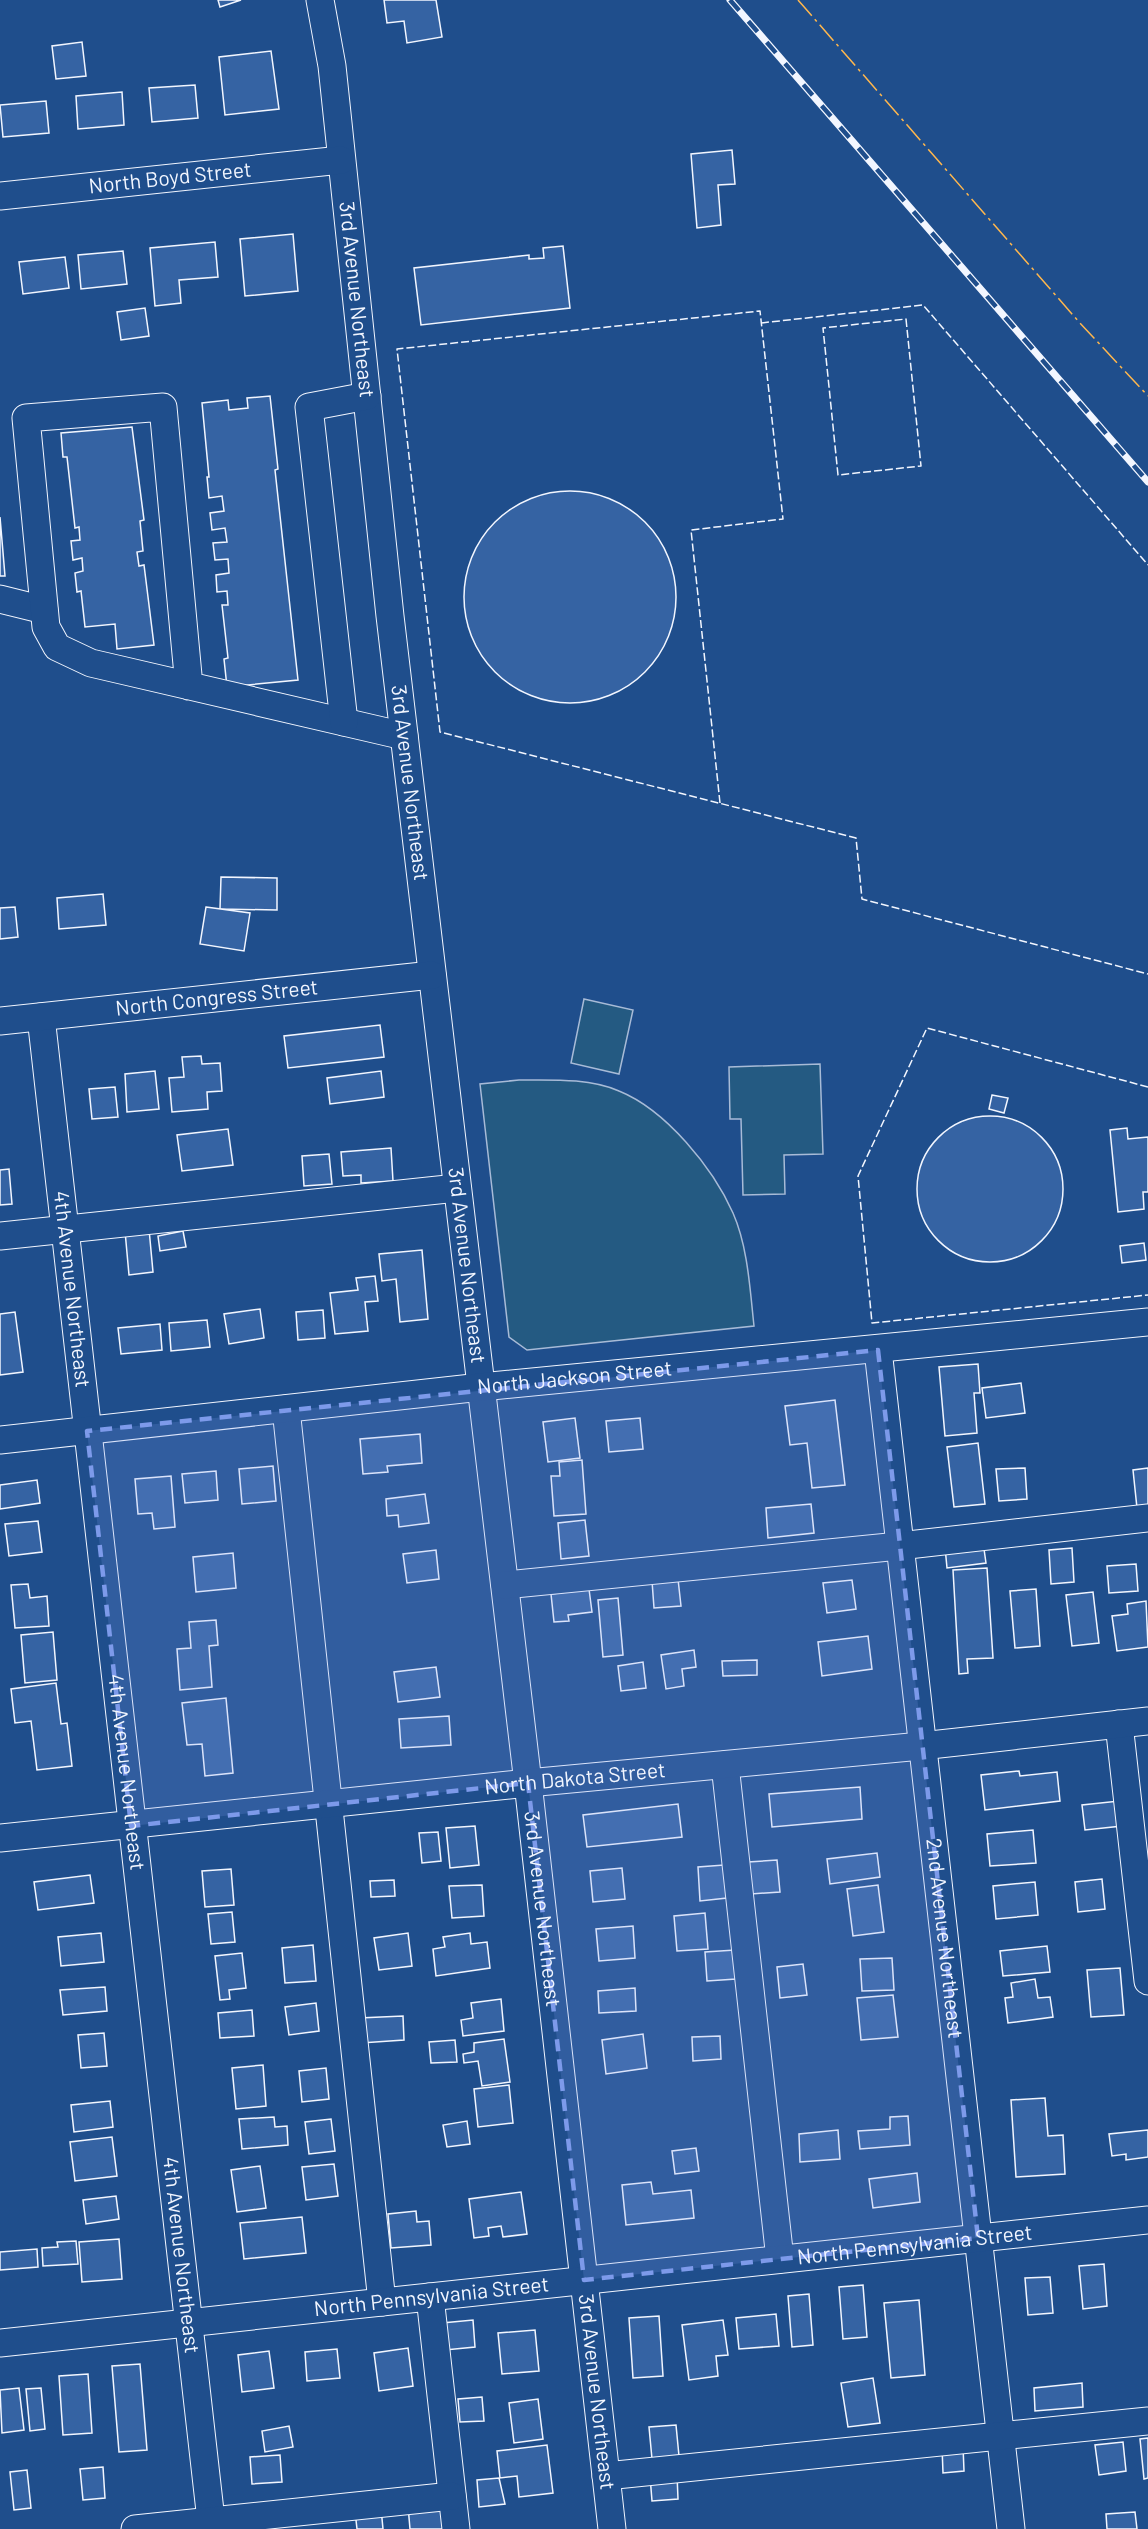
<svg xmlns="http://www.w3.org/2000/svg" width="1148" height="2529" viewBox="0 0 1148 2529" font-family="Barlow,sans-serif">
<style>
.green{fill:#245a82;stroke:#a8bbd7;stroke-width:1.5}
.building{fill:#3563a3;stroke:#f2f6ff;stroke-width:1.5}
.lines{fill:none;stroke-linecap:round;stroke-linejoin:round}
.minor-casing{stroke:#f2f6ff;stroke-width:29}
.minor{stroke:#1f4e8c;stroke-width:27}
.rail-casing{stroke:#f2f6ff;stroke-width:7}
.rail{stroke:#1f4e8c;stroke-width:4.5;stroke-dasharray:14;stroke-linecap:butt}
.fence{stroke:#f2f6ff;stroke-width:1.5;stroke-dasharray:8 3;stroke-linecap:butt}
.power{stroke:#ffb74d;stroke-width:1.5;stroke-dasharray:21 4.5 3 4.5;stroke-linecap:butt}
.marked{fill:#7d9aea;fill-opacity:0.2;stroke:#7d9aea;stroke-width:4.5;stroke-dasharray:12 8;stroke-linejoin:round}
.labels{text-anchor:middle;stroke-width:4.5;stroke-linejoin:round;paint-order:stroke}
.street-label{font-size:21px;fill:#f2f6ff;stroke:#1f4e8c}
</style>
<rect width="100%" height="100%" fill="#1f4e8c"/>
<g class="green">
<path d="M584 999 633 1010 619 1074 571 1063Z"/>
<path d="M820 1064 823 1154 784 1155 785 1194 743 1195 741 1119H730L729 1067Z"/>
<path d="M519 1080C552 1080 589 1078 619 1091 666 1110 713 1168 733 1213 748 1247 750 1290 754 1326L527 1350 509 1337 480 1084Z"/>
</g>
<g class="building">
<path d="M218 0H241L220 7Z"/>
<path d="M384 0H436L442 37 407 43 404 21 387 23Z"/>
<path d="M82 42 86 76 56 79 52 46Z"/>
<path d="M271 51 279 109 225 115 219 57Z"/>
<path d="M195 85 198 118 152 122 149 88Z"/>
<path d="M122 92 124 125 78 129 76 96Z"/>
<path d="M46 101 49 133 3 137 0 105Z"/>
<path d="M732 150 735 184 718 185 721 225 697 228 691 154Z"/>
<path d="M293 234 298 291 245 296 240 239Z"/>
<path d="M215 242 218 277 179 280 181 303 155 306 150 248Z"/>
<path d="M563 246 570 308 421 325 414 268 529 255V259L544 258 543 248Z"/>
<path d="M123 251 127 284 81 289 78 255Z"/>
<path d="M65 257 69 288 23 294 19 262Z"/>
<path d="M145 308 149 336 121 340 117 312Z"/>
<path d="M270 396 278 469 275 470 298 680 227 687 224 659 228 658 222 605H228L227 591 217 592 216 575 229 573 228 559 215 560 213 543 227 542 225 528 212 530 210 513 224 511 222 496 209 498 207 477H209L202 403 228 400 229 410 248 408 247 398Z"/>
<path d="M132 427 144 520 140 521 143 551 137 552 139 566 144 565 154 645 117 649 115 624 85 627 81 591 77 592 75 573 83 571 82 558 73 560 71 541 80 540 79 527 75 528 67 457H63L61 433Z"/>
<circle cx="570" cy="597" r="106"/>
<path d="M0 517 5 576H0Z"/>
<path d="M221 877 277 878V910L220 909Z"/>
<path d="M103 894 106 925 59 929 57 898Z"/>
<path d="M15 907 18 937 0 939V908Z"/>
<path d="M206 907 250 913 244 951 200 944Z"/>
<path d="M380 1025 384 1057 288 1068 284 1036Z"/>
<path d="M201 1056 202 1064 220 1063 222 1091 207 1092 208 1109 172 1112 169 1078 184 1077 182 1057Z"/>
<path d="M155 1071 159 1109 127 1112 125 1074Z"/>
<path d="M381 1071 384 1097 330 1104 327 1078Z"/>
<path d="M115 1087 118 1117 92 1119 89 1089Z"/>
<path d="M992 1095 1008 1098 1004 1113 989 1109Z"/>
<circle cx="990" cy="1189" r="73"/>
<path d="M1127 1128 1128 1139 1148 1137V1192H1143L1144 1209 1118 1212 1110 1130Z"/>
<path d="M228 1129 233 1165 182 1171 177 1135Z"/>
<path d="M391 1148 393 1181 361 1183V1175L343 1176 341 1152Z"/>
<path d="M329 1154 332 1184 304 1186 302 1156Z"/>
<path d="M9 1169 12 1204 0 1205V1170Z"/>
<path d="M149 1229 153 1272 129 1275 125 1231Z"/>
<path d="M183 1231 186 1247 160 1251 158 1236Z"/>
<path d="M1144 1243 1146 1260 1122 1263 1120 1246Z"/>
<path d="M422 1250 428 1319 400 1322 396 1279 382 1281 379 1254Z"/>
<path d="M375 1276 378 1301 365 1302 368 1331 335 1334 330 1293 358 1290 356 1278Z"/>
<path d="M260 1309 264 1338 229 1344 224 1314Z"/>
<path d="M323 1310 325 1338 298 1340 296 1312Z"/>
<path d="M15 1312 23 1372 0 1375V1314Z"/>
<path d="M207 1320 210 1347 171 1351 169 1323Z"/>
<path d="M160 1324 162 1350 121 1354 118 1328Z"/>
<path d="M978 1364 980 1393H974L977 1433 945 1436 939 1367Z"/>
<path d="M1021 1383 1025 1413 986 1418 982 1388Z"/>
<path d="M835 1400 845 1485 812 1488 807 1443 790 1445 785 1406Z"/>
<path d="M575 1418 580 1458 548 1462 543 1422Z"/>
<path d="M640 1418 643 1449 609 1452 606 1421Z"/>
<path d="M420 1434 422 1463 387 1466 388 1472 363 1474 360 1439Z"/>
<path d="M978 1443 985 1504 954 1507 947 1447Z"/>
<path d="M582 1460 586 1514 554 1516 551 1476H560L559 1462Z"/>
<path d="M273 1466 276 1501 242 1504 239 1469Z"/>
<path d="M1025 1468 1027 1499 999 1501 996 1469Z"/>
<path d="M1148 1468V1506L1137 1508 1133 1470Z"/>
<path d="M216 1471 218 1500 185 1503 182 1474Z"/>
<path d="M171 1476 175 1527 154 1529 152 1513 138 1514 135 1479Z"/>
<path d="M37 1480 40 1503 0 1509V1485Z"/>
<path d="M425 1494 429 1523 399 1527 398 1515 387 1516 386 1499Z"/>
<path d="M811 1504 814 1533 768 1538 766 1508Z"/>
<path d="M585 1520 589 1556 561 1559 558 1523Z"/>
<path d="M38 1521 42 1552 9 1556 5 1524Z"/>
<path d="M983 1542 986 1563 947 1568 945 1547Z"/>
<path d="M1072 1548 1074 1582 1051 1584 1049 1550Z"/>
<path d="M436 1550 439 1579 407 1583 403 1554Z"/>
<path d="M233 1553 236 1588 196 1592 193 1557Z"/>
<path d="M1136 1564 1138 1591 1109 1593 1107 1566Z"/>
<path d="M987 1568 993 1658 967 1659 968 1673 959 1674 953 1570Z"/>
<path d="M678 1579 681 1606 654 1608 652 1581Z"/>
<path d="M852 1580 856 1609 827 1613 823 1583Z"/>
<path d="M28 1584 30 1598 47 1596 49 1626 15 1628 11 1585Z"/>
<path d="M589 1589 592 1612 568 1615 569 1621 554 1622 551 1594Z"/>
<path d="M1036 1589 1040 1646 1015 1648 1010 1591Z"/>
<path d="M1093 1592 1099 1643 1072 1646 1066 1595Z"/>
<path d="M618 1598 623 1655 603 1657 598 1600Z"/>
<path d="M1146 1601 1148 1647 1117 1651 1112 1616 1128 1614 1127 1604Z"/>
<path d="M216 1620 218 1645 209 1646 212 1687 180 1690 177 1649 191 1648 189 1622Z"/>
<path d="M53 1632 57 1680 25 1683 21 1635Z"/>
<path d="M868 1636 872 1669 822 1676 818 1642Z"/>
<path d="M694 1650 696 1667 682 1669 684 1686 666 1689 661 1655Z"/>
<path d="M757 1660V1675L723 1676 722 1661Z"/>
<path d="M643 1662 646 1688 621 1691 618 1666Z"/>
<path d="M436 1667 440 1697 398 1702 394 1672Z"/>
<path d="M56 1683 61 1724 67 1723 72 1766 37 1770 31 1721 15 1723 11 1689Z"/>
<path d="M226 1698 233 1773 205 1776 202 1744 187 1745 182 1703Z"/>
<path d="M449 1716 451 1745 401 1748 399 1719Z"/>
<path d="M1019 1771 1020 1776 1057 1772 1060 1801 985 1810 981 1775Z"/>
<path d="M860 1787 862 1819 772 1827 769 1794Z"/>
<path d="M1119 1801 1122 1826 1085 1830 1082 1805Z"/>
<path d="M678 1804 682 1837 587 1847 583 1815Z"/>
<path d="M475 1826 479 1865 450 1868 446 1828Z"/>
<path d="M1033 1830 1036 1863 990 1866 987 1834Z"/>
<path d="M438 1832 441 1861 422 1863 419 1833Z"/>
<path d="M877 1853 880 1877 830 1884 827 1859Z"/>
<path d="M777 1860 780 1892 751 1894 748 1862Z"/>
<path d="M724 1865 727 1898 700 1901 698 1867Z"/>
<path d="M622 1868 625 1899 593 1902 590 1871Z"/>
<path d="M231 1869 234 1905 205 1907 202 1871Z"/>
<path d="M90 1875 94 1903 38 1910 34 1882Z"/>
<path d="M1102 1879 1105 1909 1078 1912 1075 1882Z"/>
<path d="M394 1880 395 1896 371 1897 370 1881Z"/>
<path d="M1035 1882 1038 1915 996 1919 993 1886Z"/>
<path d="M482 1885 484 1916 452 1918 449 1886Z"/>
<path d="M878 1885 884 1932 853 1936 847 1889Z"/>
<path d="M232 1912 235 1942 211 1944 208 1914Z"/>
<path d="M705 1913 708 1949 677 1951 674 1916Z"/>
<path d="M633 1926 635 1958 599 1961 596 1929Z"/>
<path d="M101 1933 104 1962 61 1966 58 1937Z"/>
<path d="M408 1933 412 1966 379 1970 374 1938Z"/>
<path d="M470 1933 471 1944 487 1942 490 1968 436 1976 433 1949 445 1947 443 1937Z"/>
<path d="M313 1945 316 1981 285 1983 282 1948Z"/>
<path d="M1047 1946 1050 1972 1003 1976 1000 1951Z"/>
<path d="M735 1950 736 1979 707 1981 705 1952Z"/>
<path d="M242 1953 246 1988 229 1990 230 1999 220 2000 215 1956Z"/>
<path d="M892 1958 894 1990 862 1991 860 1959Z"/>
<path d="M803 1964 807 1995 780 1998 777 1967Z"/>
<path d="M1120 1968 1124 2015 1091 2017 1087 1970Z"/>
<path d="M1035 1979 1038 1998 1050 1997 1053 2017 1008 2023 1005 1998 1013 1997 1011 1983Z"/>
<path d="M105 1987 107 2011 63 2015 60 1990Z"/>
<path d="M635 1988 636 2011 599 2013 598 1991Z"/>
<path d="M893 1995 898 2037 861 2040 857 1998Z"/>
<path d="M501 1999 504 2031 463 2036 461 2020 473 2018 471 2003Z"/>
<path d="M316 2003 319 2031 289 2035 285 2007Z"/>
<path d="M252 2010 254 2036 220 2038 218 2013Z"/>
<path d="M403 2016 404 2040 361 2043 359 2018Z"/>
<path d="M104 2033 107 2066 81 2068 78 2035Z"/>
<path d="M643 2034 647 2068 606 2074 602 2040Z"/>
<path d="M720 2036 721 2059 693 2061 692 2037Z"/>
<path d="M504 2039 510 2082 482 2086 478 2061 464 2063 463 2054 474 2052V2043Z"/>
<path d="M455 2040 457 2062 431 2063 429 2042Z"/>
<path d="M263 2065 266 2106 236 2109 232 2068Z"/>
<path d="M326 2068 329 2099 302 2102 299 2071Z"/>
<path d="M509 2085 513 2123 478 2127 474 2089Z"/>
<path d="M1045 2098 1048 2136 1063 2135 1065 2174 1016 2177 1011 2100Z"/>
<path d="M110 2101 113 2127 74 2132 71 2105Z"/>
<path d="M908 2116 910 2145 860 2149 858 2131 890 2129V2117Z"/>
<path d="M274 2117 275 2127 287 2126 288 2145 242 2149 239 2119Z"/>
<path d="M331 2119 335 2151 309 2154 305 2122Z"/>
<path d="M467 2121 470 2144 447 2147 443 2125Z"/>
<path d="M838 2130 840 2159 800 2162 799 2134Z"/>
<path d="M1148 2130V2157L1126 2160V2154L1112 2156 1109 2134Z"/>
<path d="M112 2137 117 2176 75 2181 70 2142Z"/>
<path d="M696 2148 699 2171 675 2174 672 2151Z"/>
<path d="M334 2164 338 2196 306 2200 302 2167Z"/>
<path d="M260 2166 266 2208 237 2212 231 2170Z"/>
<path d="M917 2173 920 2202 873 2208 869 2179Z"/>
<path d="M651 2182 653 2194 691 2190 694 2218 626 2225 622 2185Z"/>
<path d="M521 2192 527 2234 503 2237 501 2226 488 2228 489 2236 474 2238 469 2199Z"/>
<path d="M116 2196 119 2219 86 2224 83 2200Z"/>
<path d="M416 2211 417 2222 429 2221 431 2245 391 2248 388 2214Z"/>
<path d="M302 2217 306 2253 244 2259 240 2223Z"/>
<path d="M119 2239 122 2279 82 2282 79 2242Z"/>
<path d="M76 2241 78 2264 43 2266 42 2248 58 2247 57 2242Z"/>
<path d="M37 2249 38 2267 0 2270V2252Z"/>
<path d="M1104 2264 1107 2306 1083 2309 1079 2266Z"/>
<path d="M1050 2277 1053 2313 1028 2315 1025 2278Z"/>
<path d="M863 2285 867 2337 843 2339 839 2287Z"/>
<path d="M809 2294 813 2345 792 2347 788 2296Z"/>
<path d="M919 2300 925 2375 891 2378 884 2303Z"/>
<path d="M776 2314 779 2346 739 2349 736 2318Z"/>
<path d="M659 2316 663 2376 633 2378 629 2318Z"/>
<path d="M473 2320 475 2347 445 2350 442 2323Z"/>
<path d="M723 2320 728 2355 716 2356 718 2376 689 2380 682 2325Z"/>
<path d="M535 2330 539 2371 502 2374 498 2333Z"/>
<path d="M408 2348 413 2386 379 2391 374 2353Z"/>
<path d="M337 2349 340 2378 307 2381 305 2352Z"/>
<path d="M269 2351 274 2388 242 2392 238 2355Z"/>
<path d="M140 2364 147 2450 119 2452 112 2366Z"/>
<path d="M88 2374 92 2433 63 2435 59 2376Z"/>
<path d="M873 2378 880 2423 848 2427 841 2383Z"/>
<path d="M1082 2383 1083 2407 1035 2411 1034 2388Z"/>
<path d="M19 2388 24 2430 2 2433 0 2390Z"/>
<path d="M41 2388 45 2429 30 2431 26 2389Z"/>
<path d="M482 2397 484 2421 460 2422 458 2399Z"/>
<path d="M538 2399 543 2439 514 2443 509 2403Z"/>
<path d="M676 2425 679 2456 652 2459 649 2427Z"/>
<path d="M289 2426 293 2447 265 2452 262 2431Z"/>
<path d="M1148 2438V2478L1144 2479 1140 2439Z"/>
<path d="M1123 2442 1126 2471 1099 2475 1095 2445Z"/>
<path d="M547 2445 553 2493 519 2497 517 2476 500 2478 497 2451Z"/>
<path d="M963 2446 964 2471 943 2473 942 2447Z"/>
<path d="M280 2455 282 2482 252 2484 250 2457Z"/>
<path d="M103 2467 105 2498 83 2500 80 2469Z"/>
<path d="M27 2470 31 2508 14 2510 10 2472Z"/>
<path d="M677 2474 678 2499 652 2501 650 2476Z"/>
<path d="M499 2478 505 2504 479 2507 477 2480Z"/>
<path d="M445 2503 447 2529H410L408 2506Z"/>
<path d="M381 2508 383 2529H357L355 2511Z"/>
<path d="M1135 2512 1137 2529H1107L1106 2514Z"/>
</g>
<g class="lines">
<defs>
<g id="minor">
<path id="s1" d="M320 0 332 66 390 616 528 1783 612 2529"/>
<path id="s2" d="M0 196 341 160"/>
<path d="M0 599 44 610"/>
<path d="M189 686 163 407 26 418 46 627 57 647 91 663 404 736"/>
<path d="M344 722 309 407 367 396"/>
<path id="s3" d="M41 1017 212 2529"/>
<path id="s4" d="M0 1021 432 975"/>
<path d="M0 1236 457 1188"/>
<path id="s5" d="M878 1350 1011 2529"/>
<path d="M286 1409 382 2302"/>
<path id="s6" d="M0 1440 481 1387 1148 1322"/>
<path d="M505 1585 899 1546 1148 1518"/>
<path d="M1119 1724 1148 1981"/>
<path d="M725 1765 780 2259"/>
<path id="s7" d="M0 1838 528 1783 921 1746 1148 1721"/>
<path d="M430 2297 456 2529"/>
<path id="s8" d="M0 2343 1148 2220"/>
<path d="M606 2476 1148 2421"/>
<path d="M135 2529 452 2496"/>
</g>
</defs>
<use href="#minor" class="minor-casing"/>
<use href="#minor" class="minor"/>
<defs>
<path id="rail" d="M730 0 1148 482"/>
</defs>
<use href="#rail" class="rail-casing"/>
<use href="#rail" class="rail"/>
<g class="fence">
<path d="M906 319 921 466 838 475 823 328Z"/>
<path d="M761 323 923 305 1148 565"/>
<path d="M720 803 691 530 783 519 760 311 397 349 440 732 856 838 862 899 1148 974"/>
<path d="M1148 1087 927 1028 858 1176 872 1323 1148 1295"/>
</g>
<path class="power" d="M798 0 1079 322 1148 396"/>
</g>
<path class="marked" d="M878 1350 978 2238 584 2280 528 1783 131 1826 87 1431Z"/>
<g class="labels">
<g class="street-label">
<text dy="7" stroke="none"><textPath href="#s2" startOffset="171">North Boyd Street</textPath></text>
<text dy="7" stroke="none"><textPath href="#s1" startOffset="302">3rd Avenue Northeast</textPath></text>
<text dy="7" stroke="none"><textPath href="#s1" startOffset="788">3rd Avenue Northeast</textPath></text>
<text dy="7" stroke="none"><textPath href="#s4" startOffset="218">North Congress Street</textPath></text>
<text dy="7" stroke="none"><textPath href="#s1" startOffset="1274">3rd Avenue Northeast</textPath></text>
<text dy="7" stroke="none"><textPath href="#s3" startOffset="274">4th Avenue Northeast</textPath></text>
<text dy="7" stroke="none"><textPath href="#s6" startOffset="578">North Jackson Street</textPath></text>
<text dy="7" stroke="none"><textPath href="#s3" startOffset="760">4th Avenue Northeast</textPath></text>
<text dy="7" stroke="none"><textPath href="#s7" startOffset="578">North Dakota Street</textPath></text>
<text dy="7" stroke="none"><textPath href="#s1" startOffset="1922">3rd Avenue Northeast</textPath></text>
<text dy="7" stroke="none"><textPath href="#s5" startOffset="592">2nd Avenue Northeast</textPath></text>
<text dy="7" stroke="none"><textPath href="#s8" startOffset="920">North Pennsylvania Street</textPath></text>
<text dy="7" stroke="none"><textPath href="#s3" startOffset="1246">4th Avenue Northeast</textPath></text>
<text dy="7" stroke="none"><textPath href="#s8" startOffset="434">North Pennsylvania Street</textPath></text>
<text dy="7" stroke="none"><textPath href="#s1" startOffset="2408">3rd Avenue Northeast</textPath></text>
</g>
</g>
</svg>
